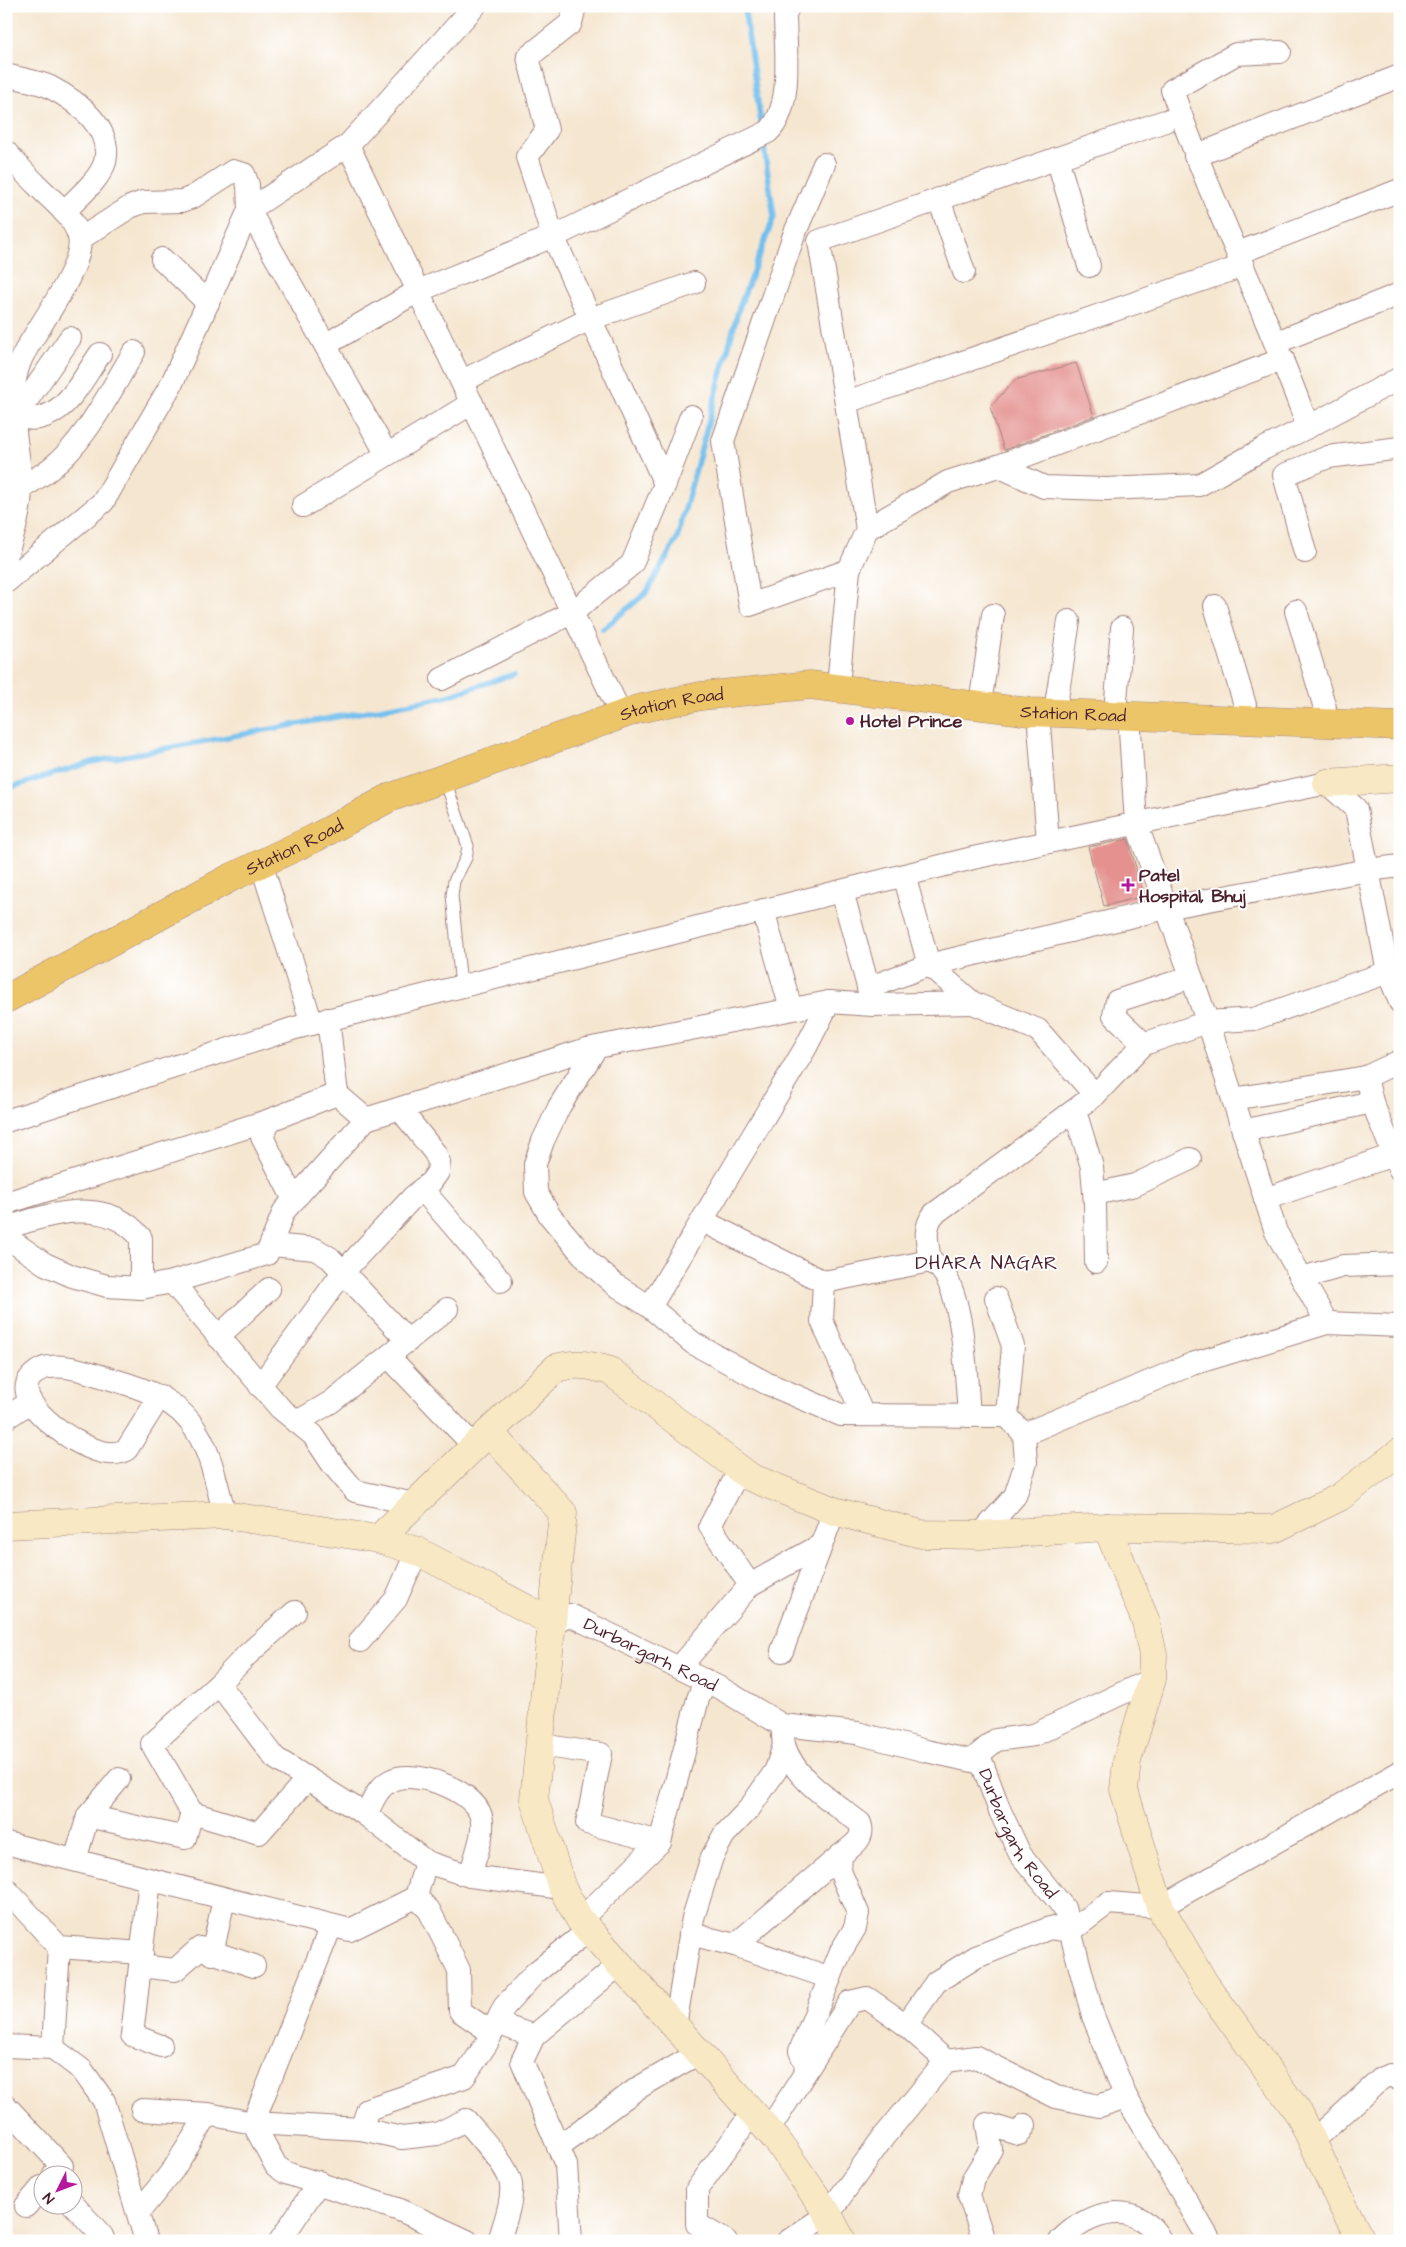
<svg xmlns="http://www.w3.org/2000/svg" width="1406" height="2247" viewBox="0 0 1406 2247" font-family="'Architects Daughter',sans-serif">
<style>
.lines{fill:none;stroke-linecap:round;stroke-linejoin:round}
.stream{stroke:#73bfed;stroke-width:5.5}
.building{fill:#e4918f}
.lane-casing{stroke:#a0827e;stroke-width:13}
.street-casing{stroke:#a0827e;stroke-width:24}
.secondary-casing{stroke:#a0827e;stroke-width:29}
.primary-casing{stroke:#a0827e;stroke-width:29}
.lane{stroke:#fff;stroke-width:11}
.street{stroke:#fff;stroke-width:22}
.secondary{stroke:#f8e8c3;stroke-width:28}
.primary{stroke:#edc569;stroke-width:28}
.poi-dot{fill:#b5179e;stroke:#fff;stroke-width:2}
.labels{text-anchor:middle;stroke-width:4;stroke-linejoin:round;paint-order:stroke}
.street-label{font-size:18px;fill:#4a1f2b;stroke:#fff}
.poi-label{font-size:18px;font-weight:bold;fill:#4a1f2b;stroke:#fff;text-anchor:start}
.neighbourhood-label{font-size:19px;letter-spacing:1px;fill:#4a1f2b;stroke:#fff}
</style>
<rect width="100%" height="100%" fill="#fff"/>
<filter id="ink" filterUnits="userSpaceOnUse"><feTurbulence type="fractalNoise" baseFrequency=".02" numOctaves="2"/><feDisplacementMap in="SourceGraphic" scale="10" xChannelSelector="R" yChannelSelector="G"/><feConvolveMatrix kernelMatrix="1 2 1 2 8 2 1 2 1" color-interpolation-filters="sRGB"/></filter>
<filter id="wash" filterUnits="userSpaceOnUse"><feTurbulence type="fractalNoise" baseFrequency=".0096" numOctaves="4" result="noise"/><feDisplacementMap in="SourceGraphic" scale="20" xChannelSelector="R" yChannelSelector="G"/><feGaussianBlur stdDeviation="1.12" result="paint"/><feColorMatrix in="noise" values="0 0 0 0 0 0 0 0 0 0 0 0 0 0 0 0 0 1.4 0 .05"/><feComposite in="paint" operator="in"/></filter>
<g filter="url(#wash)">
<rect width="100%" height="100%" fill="#f5e6d0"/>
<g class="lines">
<g class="stream">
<path d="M744 6 762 130"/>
<path d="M603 629 646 593 677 539 739 308 774 217 763 140"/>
<path d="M6 789 92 762 445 697 514 674"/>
</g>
</g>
<g id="blocks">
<g class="building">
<path d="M1076 363 1094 416 1004 450 990 407 1015 380Z"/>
<path d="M1128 839 1144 896 1104 906 1088 847Z"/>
</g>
</g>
</g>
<g filter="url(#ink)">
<use href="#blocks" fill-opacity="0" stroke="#a0827e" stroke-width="1"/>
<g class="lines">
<defs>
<path id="lane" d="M448 789 468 846 466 858 454 881 452 895 461 986"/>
<g id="street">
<path d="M1280 52 1236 54 1172 90C1212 205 1267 313 1308 427"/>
<path d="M6 75C20 79 37 81 50 87 77 101 113 128 105 162 99 181 78 197 64 212"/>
<path d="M348 145 615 702"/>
<path d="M6 152C16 163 26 175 37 185 52 201 74 216 79 237 86 266 34 331 21 359 4 399 19 444 21 486 21 511 14 533 6 556"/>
<path d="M1195 156 1400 76"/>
<path d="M1057 158 1089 266"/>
<path d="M824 164 794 235 723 441 750 605 849 570"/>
<path d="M939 199 964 272"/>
<path d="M80 239 130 207 143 202 182 201 193 197 233 171 244 174 248 185 249 210 386 453"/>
<path d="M1238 253 1400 190"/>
<path d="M162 259 208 303"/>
<path d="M1277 342 1400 294"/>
<path d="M325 345 418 291 561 233 768 132C794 108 785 47 785 14L789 6"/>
<path d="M462 381 590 319 694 283"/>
<path d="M846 402 1243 266"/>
<path d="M13 414C57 434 79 384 100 354"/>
<path d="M16 416 70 338"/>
<path d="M998 466 1283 359"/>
<path d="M665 484 691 416"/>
<path d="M21 488C31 482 41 476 50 469 86 442 111 389 134 352"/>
<path d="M303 506 472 403"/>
<path d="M867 529 819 241 1165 121"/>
<path d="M1305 552 1284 475 1328 457 1400 448"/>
<path d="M6 582 103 502 172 383 249 210 348 145 475 6"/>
<path d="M1215 606 1245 705"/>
<path d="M1296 611 1325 708"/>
<path d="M839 675 849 570 867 529 948 482 998 466 1044 487 1107 489 1199 485 1263 449 1308 427 1400 378"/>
<path d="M442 679 573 612 632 564 665 484 553 236 527 157 547 130 528 57 571 23 575 6"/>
<path d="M982 691 993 615"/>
<path d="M1057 698 1069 621"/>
<path d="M1116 700 1122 628"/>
<path d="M1038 712 1048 842"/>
<path d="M1129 715 1136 823 1212 1034 1276 1232 1327 1323"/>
<path d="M261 863 312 1024"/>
<path d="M904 875 929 965 973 1003 1038 1030 1095 1095"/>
<path d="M842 891 873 1005 973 1003"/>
<path d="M763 910 791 1009"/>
<path d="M868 988 929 965 1166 908 1368 870 1388 972 1400 1002"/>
<path d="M1144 1044 1207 1022 1254 1019 1400 968"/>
<path d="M596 1048 559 1107 543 1141 535 1164 536 1192 550 1216 589 1262 614 1284 650 1307 693 1343 766 1383 841 1415 1007 1416 1024 1434 1026 1463 1015 1496 980 1535"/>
<path d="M1400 1061 1366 1077 1372 1102 1400 1170"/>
<path d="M337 1094 366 1119"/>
<path d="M1233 1099 1366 1077"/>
<path d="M1075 1111 1092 1167 1095 1204 1096 1262"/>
<path d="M6 1121 295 1028 973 858 1327 783 1356 809 1368 870 1400 866"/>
<path d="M1243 1131 1372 1102"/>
<path d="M422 1189 501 1281"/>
<path d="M1095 1194 1135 1185 1190 1159"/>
<path d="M1265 1199 1393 1155"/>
<path d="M294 1200 262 1137 270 1120 337 1094 328 1019"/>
<path d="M6 1203 270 1120"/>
<path d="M703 1221 824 1282 930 1261C965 1275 966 1382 969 1416"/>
<path d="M6 1228C49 1214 107 1195 141 1238V1288"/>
<path d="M6 1237 45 1264 72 1276 107 1286 141 1288 172 1282 267 1254 284 1211 366 1119 587 1049 829 1002 873 1005"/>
<path d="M271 1245 315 1249 330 1258 408 1341"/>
<path d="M930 1261C928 1244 922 1229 934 1214L1095 1095 1144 1044 1114 1015 1117 1001 1191 977"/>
<path d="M1302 1278 1343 1266 1400 1264"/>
<path d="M172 1282 280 1408 313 1435 333 1465 355 1491 414 1504"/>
<path d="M824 1282 822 1321 863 1415"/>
<path d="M996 1298 1013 1346 1007 1416"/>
<path d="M650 1307 806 1047 829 1002"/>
<path d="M218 1337 269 1289"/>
<path d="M389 1357 474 1446"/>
<path d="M260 1386 344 1271 413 1197 431 1182 438 1172 439 1162 435 1153 400 1109"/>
<path d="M160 1396 127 1449C112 1459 90 1449 74 1440 59 1431 9 1397 33 1375 38 1371 43 1367 50 1367 68 1365 84 1371 101 1376 138 1387 176 1396 197 1432 212 1456 217 1487 225 1515"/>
<path d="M6 1418 30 1402"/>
<path d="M297 1422 331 1402 447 1309"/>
<path d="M1024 1434 1192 1364 1327 1323 1400 1326"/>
<path d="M750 1585 821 1545"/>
<path d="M295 1612 248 1654 219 1684 275 1758 366 1815 426 1862 416 1897 429 1910 459 1970 460 2011 492 2033"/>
<path id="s1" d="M552 1622 570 1615 722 1689 782 1725 857 1733 926 1751 982 1763 1000 1811 1020 1854 1064 1908 1093 2016 1126 2097 1210 2241"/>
<path d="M360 1641 396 1599 417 1551"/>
<path d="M782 1651 834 1511"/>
<path d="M679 1668 750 1585 710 1526 740 1469"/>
<path d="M219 1684 152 1744 192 1813 259 1833 307 1779"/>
<path d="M782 1725C783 1731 783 1739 784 1745 794 1779 833 1802 860 1823 866 1839 852 1846 841 1855L840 1871 858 1913 855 1928 841 1951 800 2051 807 2068"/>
<path d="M540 1745 601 1754 587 1823 660 1842"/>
<path d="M972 1760 996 1740 1034 1735 1152 1679"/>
<path d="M366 1815C372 1803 377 1788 390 1781 413 1768 473 1789 481 1816 486 1833 474 1859 470 1876"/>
<path d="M88 1816 185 1838 192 1813"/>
<path d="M6 1843 350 1930 416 1897"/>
<path d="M75 1860 88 1816 119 1779"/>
<path d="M426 1862 470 1876 562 1888"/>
<path d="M150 1880 132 2035 161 2046"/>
<path d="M6 1889 59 1947"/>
<path d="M580 1920 660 1842 698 1699 705 1680"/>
<path d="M331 1926 253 2123 276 2166 286 2173 400 2210 467 2241"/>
<path d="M690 1934 735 1945 830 1978"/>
<path d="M735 1945 841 1855"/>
<path d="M212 1954 224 1899"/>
<path d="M140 1966 175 1970 200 1948 254 1966"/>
<path d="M496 2023 534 2036"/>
<path d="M906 2025 936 1982 976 1957 1050 1928 1071 1931 1108 1903 1160 1907 1400 1772"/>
<path d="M675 2026 693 1918 712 1857 724 1835 749 1809 776 1770 784 1745"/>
<path d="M6 2046 53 2048 82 2070 104 2101 146 2241"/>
<path d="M53 2048 59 1947 142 1953"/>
<path d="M6 2106 62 2166 54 2174"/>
<path d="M142 2110 208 2114 253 2123 361 2129 402 2138 437 2134 466 2120C478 2135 508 2165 511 2184 513 2202 504 2223 499 2241"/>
<path d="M361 2129 368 2109 464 2077 487 2043 504 2007 535 1973 589 1930"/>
<path d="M769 2130 850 2002 867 1998 906 2025 946 2061"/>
<path d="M1312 2142 1382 2078 1390 2075 1400 2080"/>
<path d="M558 2147 638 2088 699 2053"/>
<path d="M72 2203 102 2236 104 2241"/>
<path d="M26 2206 42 2187"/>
<path d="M138 2213 173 2170 208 2114"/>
<path d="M280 2241 319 2182"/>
<path d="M571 2241 566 2165 522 2061 534 2036 620 1964"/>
<path d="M726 2241 697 2224V2189L753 2112"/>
<path d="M788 2241 828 2214 882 2139 946 2061 976 2057 1056 2097 1099 2106 1126 2097"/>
<path d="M984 2241 969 2195 973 2179 991 2149 987 2124 1019 2134 1025 2125"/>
<path d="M1060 2241C1088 2211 1137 2197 1161 2241"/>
</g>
<g id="secondary">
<path d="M1327 783 1400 778"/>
<path d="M489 1432 563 1513 552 1622"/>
<path d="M6 1525 225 1515 378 1539 417 1551 552 1622 534 1799 562 1888 580 1920 777 2140 828 2214 842 2241"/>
<path d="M1107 1527 1146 1622 1153 1655 1152 1679 1127 1761 1124 1790 1160 1907 1205 1984 1300 2115 1343 2207 1362 2241"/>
<path d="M378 1539 556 1368C576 1362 590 1365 610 1371L750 1477 834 1511 921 1534 980 1535 1107 1527 1274 1529 1340 1497 1400 1452"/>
</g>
<g id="primary">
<path id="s2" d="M6 999 230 878 315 838 389 798 638 709 701 696 810 685 1030 712 1400 726"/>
</g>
</defs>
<use href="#lane" class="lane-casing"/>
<use href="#street" class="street-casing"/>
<use href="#secondary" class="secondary-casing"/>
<use href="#primary" class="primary-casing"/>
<use href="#lane" class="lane"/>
<use href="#street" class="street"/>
<use href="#secondary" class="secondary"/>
<use href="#primary" class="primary"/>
</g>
</g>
<g class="poi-dot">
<circle cx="850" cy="721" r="5"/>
<path d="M1125.5 877.5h5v5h5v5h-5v5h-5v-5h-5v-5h5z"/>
</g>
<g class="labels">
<g class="street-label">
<text dy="6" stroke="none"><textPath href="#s2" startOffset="731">Station Road</textPath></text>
<text dy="6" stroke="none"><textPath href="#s2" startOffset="1136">Station Road</textPath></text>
<text dy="6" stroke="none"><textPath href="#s2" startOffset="326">Station Road</textPath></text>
<text dy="6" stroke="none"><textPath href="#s1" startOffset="109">Durbargarh Road</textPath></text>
<text dy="6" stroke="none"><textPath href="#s1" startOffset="542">Durbargarh Road</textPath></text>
</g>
<g class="poi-label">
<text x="860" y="727">Hotel Prince</text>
<text x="1139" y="881">Patel<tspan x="1139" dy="21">Hospital, Bhuj</tspan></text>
</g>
<g class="neighbourhood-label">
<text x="987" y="1269">DHARA NAGAR</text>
</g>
</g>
<rect width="1406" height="2247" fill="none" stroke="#fff" stroke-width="25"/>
<g transform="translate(58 2190) rotate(228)"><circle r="24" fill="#ffffff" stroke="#b7a5aa"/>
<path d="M0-4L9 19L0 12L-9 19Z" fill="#b5179e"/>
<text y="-8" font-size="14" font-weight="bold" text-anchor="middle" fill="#4a1f2b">N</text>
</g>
</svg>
